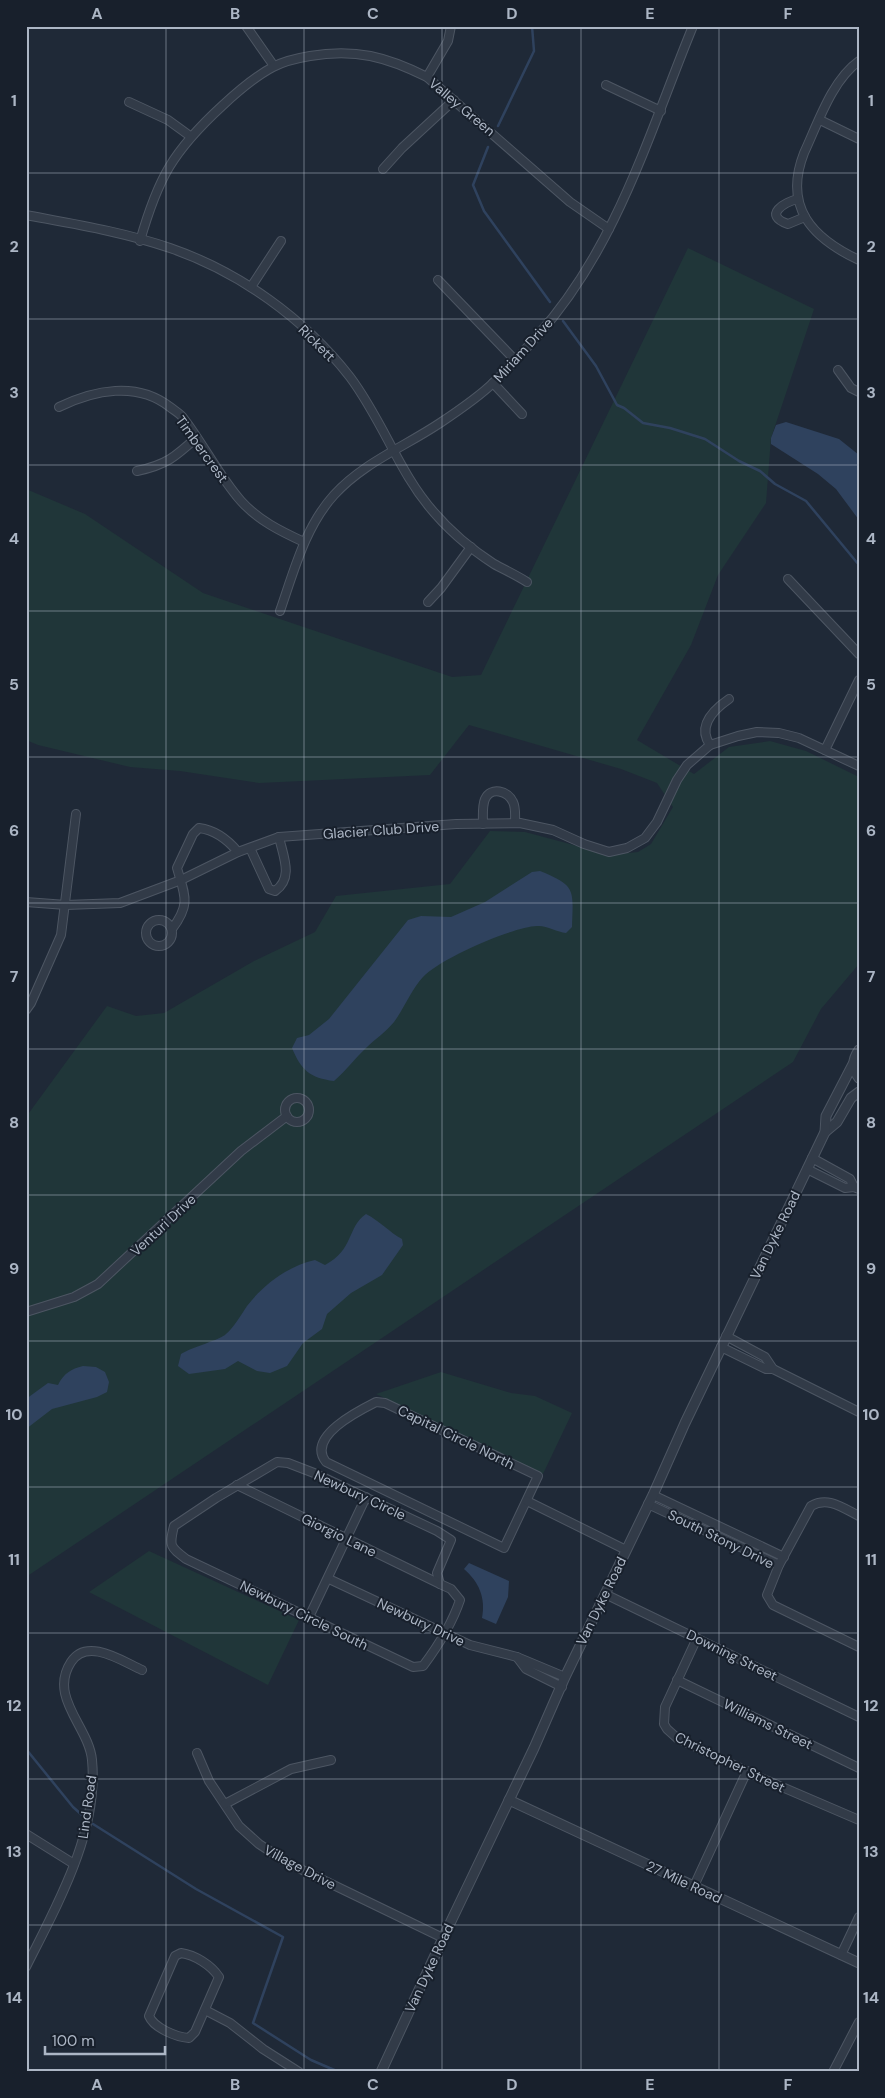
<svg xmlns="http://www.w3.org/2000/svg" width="885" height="2098" viewBox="0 0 885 2098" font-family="'DM Sans',sans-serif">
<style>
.green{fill:#203639}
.water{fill:#2f425e}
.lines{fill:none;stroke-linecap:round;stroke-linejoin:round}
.stream{stroke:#2f425e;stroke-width:2.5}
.minor-casing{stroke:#4d5663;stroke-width:10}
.tertiary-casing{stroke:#4d5663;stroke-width:11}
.minor{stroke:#323b48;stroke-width:8}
.tertiary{stroke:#323b48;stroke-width:9}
.grid{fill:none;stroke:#acb6c5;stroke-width:1;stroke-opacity:0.55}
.labels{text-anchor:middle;stroke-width:4;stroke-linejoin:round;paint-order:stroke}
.street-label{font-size:14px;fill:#acb6c5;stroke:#18202c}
.neatline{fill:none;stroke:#acb6c5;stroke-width:2}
.grid-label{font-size:16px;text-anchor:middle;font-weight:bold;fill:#acb6c5}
</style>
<rect width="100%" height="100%" fill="#1f2937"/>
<g class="green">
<path d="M688 248 814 309 771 438 766 503 718 575 691 645 637 740 694 774 729 747 770 741 806 751 859 777V964L821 1009 793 1062 26 1577V1117L107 1006 136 1016 164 1013 254 961 315 932 336 896 450 884 490 831 525 832 611 855 638 852 651 844 673 807 657 783 621 769 469 725 430 775 259 783 180 771 130 767 38 745 26 740V489L85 514 203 593 452 677 481 675Z"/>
<path d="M441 1372 511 1393 535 1396 572 1413 543 1474 376 1394Z"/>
<path d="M149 1551 299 1620 268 1685 89 1592Z"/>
</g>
<g class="water">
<path d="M786 422 839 439 859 455V520L836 489 818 474 771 444V438L776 425Z"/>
<path d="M540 871C577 886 573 890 572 927L566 933C557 932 546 925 537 926 512 927 439 959 423 977 411 990 405 1007 394 1022 386 1032 375 1039 366 1048 355 1058 346 1071 334 1081 310 1078 301 1070 292 1048L297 1038 309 1035 329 1019 408 920 421 916 451 917 485 902 532 872Z"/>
<path d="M366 1214C380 1221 389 1232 402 1239L403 1245 382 1275 351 1293 327 1314 322 1329 303 1343 287 1366 270 1373 257 1371 238 1361 225 1369 189 1374 178 1366 181 1354C192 1347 220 1340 226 1334 234 1327 241 1315 247 1306 264 1284 288 1266 315 1260L325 1265C354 1250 347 1227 366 1214Z"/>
<path d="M83 1366 96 1367 105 1372 109 1382 107 1392 97 1397 52 1409 26 1429V1399L48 1383 58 1385C64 1373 71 1369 83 1366Z"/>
<path d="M469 1563 509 1581 508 1597 496 1624 482 1618C486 1598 479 1582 464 1569Z"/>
</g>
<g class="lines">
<g class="stream">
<path d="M498 126 534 51 532 26"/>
<path d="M488 147 473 185 484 211 550 302"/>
<path d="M563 321 596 366 617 405 624 408 643 423 670 428 705 439 739 461 760 471 775 484 806 501 859 565"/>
<path d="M26 1749 73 1807 82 1815"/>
<path d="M93 1824 196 1889 283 1937 253 2023 311 2060 339 2072"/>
</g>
<defs>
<g id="minor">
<path d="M246 26 274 66"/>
<path d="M859 61C832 80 818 123 804 153 783 207 812 238 859 260"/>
<path d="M427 77 448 41 451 26"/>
<path d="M606 85 661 111"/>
<path d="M129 102 168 120 190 136"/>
<path d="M820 120 859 139"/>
<path d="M383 169 402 148 454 100"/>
<path d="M798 199C785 202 762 215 788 224L805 217"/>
<path d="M26 215C74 224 124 232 170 248 240 272 305 319 350 377 374 409 389 445 409 478 430 513 460 542 494 564 505 570 516 575 527 582"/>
<path d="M140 241C158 178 173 151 222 106 238 91 254 77 273 67 284 61 298 58 310 56 355 48 387 57 427 77L570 202 609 229"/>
<path d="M438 280 515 360"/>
<path d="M251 287 281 241"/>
<path d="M838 370 851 388 859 392"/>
<path d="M493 383 522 414"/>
<path d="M59 407C94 390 137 381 170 407 175 411 181 414 184 419 204 445 219 476 241 501 258 520 280 531 304 542"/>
<path d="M137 471C166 465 175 457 196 438"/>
<path d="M788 579 859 654"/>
<path d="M428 602 441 588 471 547"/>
<path d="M280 611C294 571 305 527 334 495 363 463 404 447 440 423 458 411 479 397 494 382 509 368 524 351 538 335 617 247 649 133 693 26"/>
<path d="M710 745C697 726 713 710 729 699"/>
<path d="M825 750 859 680"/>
<path d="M483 824C483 816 482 806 485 799 491 786 508 791 513 802 516 808 515 816 515 823"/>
<path d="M250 848 269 889 275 891C294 878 283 856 279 837"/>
<path d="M26 902 66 905 120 903 181 880 238 852 279 837 456 824 520 823 553 830 584 844 609 852 627 848 645 838 657 822 677 780 687 765 710 745 738 736 757 732 779 733 799 738 859 766"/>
<circle cx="159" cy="933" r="13"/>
<path d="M172 929C191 904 185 896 177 868L193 834 199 828C215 830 228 840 238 852"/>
<path d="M26 1010 31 1003 61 935 76 814"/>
<circle cx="297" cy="1110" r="12"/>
<path d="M812 1158 850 1179 854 1187"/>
<path d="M807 1169 845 1188 854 1187 859 1189"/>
<path d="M26 1312 74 1297 98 1284 241 1151 287 1116"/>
<path d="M726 1336 765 1357 773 1369"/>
<path d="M721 1347 766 1369H773L859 1412"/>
<path d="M376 1402 385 1403 538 1476 504 1548 326 1462C306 1437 358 1411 376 1402Z"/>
<path d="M277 1462 288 1463 314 1473 437 1531 451 1540 437 1573 440 1584 451 1589 460 1600C452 1624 438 1646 423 1666L413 1667 186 1559C170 1547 169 1546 174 1526L216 1498Z"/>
<path d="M237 1485 440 1584"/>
<path d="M653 1495 784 1557"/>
<path d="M527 1501 626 1550"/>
<path d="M648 1504 779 1565"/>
<path d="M859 1516C843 1508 828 1496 811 1506L779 1565 767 1595 773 1605 859 1647"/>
<path d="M329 1579 470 1645 517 1657"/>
<path d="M605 1594 859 1717"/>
<path d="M309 1617 366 1497"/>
<path d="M697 1638 665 1707 664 1724 667 1729 677 1738 761 1778 859 1820"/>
<path d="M677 1680 859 1768"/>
<path d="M562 1687 526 1669 517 1657 565 1677"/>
<path d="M197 1753 209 1781 239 1826 259 1844 288 1863 443 1938"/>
<path d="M225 1804 291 1769 331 1760"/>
<path d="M26 1834 74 1864"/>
<path d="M694 1886 747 1771"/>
<path d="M181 1953C195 1955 211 1965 219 1977L195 2032 189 2038C176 2037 154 2028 149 2016L175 1956Z"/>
<path d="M841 1955 859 1917"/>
<path d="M26 1967C57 1905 99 1832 92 1760 89 1727 48 1697 71 1662 87 1637 122 1661 142 1670"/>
<path d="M205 2010 230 2023 263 2049 299 2072"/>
<path d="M833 2072 859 2022"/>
</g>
<g id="tertiary">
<path d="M859 1050C852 1060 852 1069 859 1078"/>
<path d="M825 1132 837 1122 851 1098 859 1092"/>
<path d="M509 1800 859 1963"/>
<path d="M381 2072 443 1938 534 1748 565 1677 653 1495 685 1423 825 1132 826 1116 853 1064"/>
</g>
</defs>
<use href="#minor" class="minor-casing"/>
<use href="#tertiary" class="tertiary-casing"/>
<use href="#minor" class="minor"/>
<use href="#tertiary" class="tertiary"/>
</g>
<path class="grid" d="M166 26V2072M304 26V2072M442 26V2072M581 26V2072M719 26V2072M26 173H859M26 319H859M26 465H859M26 611H859M26 757H859M26 903H859M26 1049H859M26 1195H859M26 1341H859M26 1487H859M26 1633H859M26 1779H859M26 1925H859"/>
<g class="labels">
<g class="street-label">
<text transform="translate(462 107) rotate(40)" y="5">Valley Green</text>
<text transform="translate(317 343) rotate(45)" y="5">Rickett</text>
<text transform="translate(523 350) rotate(-48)" y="5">Miriam Drive</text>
<text transform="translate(202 449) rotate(54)" y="5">Timbercrest</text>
<text transform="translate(381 830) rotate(-4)" y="5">Glacier Club Drive</text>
<text transform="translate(163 1225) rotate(-43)" y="5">Venturi Drive</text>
<text transform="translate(775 1235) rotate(-64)" y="5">Van Dyke Road</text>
<text transform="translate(456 1437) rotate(26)" y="5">Capital Circle North</text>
<text transform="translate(360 1495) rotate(25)" y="5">Newbury Circle</text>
<text transform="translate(339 1535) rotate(26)" y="5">Giorgio Lane</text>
<text transform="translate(721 1539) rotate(26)" y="5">South Stony Drive</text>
<text transform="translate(601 1601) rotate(-64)" y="5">Van Dyke Road</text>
<text transform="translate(304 1615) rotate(26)" y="5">Newbury Circle South</text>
<text transform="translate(421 1622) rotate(25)" y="5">Newbury Drive</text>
<text transform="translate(732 1655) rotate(26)" y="5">Downing Street</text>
<text transform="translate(768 1724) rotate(26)" y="5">Williams Street</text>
<text transform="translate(730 1762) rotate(26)" y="5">Christopher Street</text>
<text transform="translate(87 1807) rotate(-82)" y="5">Lind Road</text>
<text transform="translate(300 1867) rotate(28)" y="5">Village Drive</text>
<text transform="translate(684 1882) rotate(25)" y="5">27 Mile Road</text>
<text transform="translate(429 1968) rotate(-65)" y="5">Van Dyke Road</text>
</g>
</g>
<rect width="885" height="2098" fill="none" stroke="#18202c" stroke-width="55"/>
<path d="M45 2046v8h120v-8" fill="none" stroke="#acb6c5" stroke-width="2.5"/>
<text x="52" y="2046" font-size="15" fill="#acb6c5" stroke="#18202c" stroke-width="4" paint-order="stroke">100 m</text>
<rect x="28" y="28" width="830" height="2042" class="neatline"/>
<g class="grid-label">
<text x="97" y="19">A</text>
<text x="235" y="19">B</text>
<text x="373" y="19">C</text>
<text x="512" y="19">D</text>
<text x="650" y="19">E</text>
<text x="788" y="19">F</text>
<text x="14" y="106">1</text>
<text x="871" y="106">1</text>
<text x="14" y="252">2</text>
<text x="871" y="252">2</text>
<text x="14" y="398">3</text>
<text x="871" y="398">3</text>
<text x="14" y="544">4</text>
<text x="871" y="544">4</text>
<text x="14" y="690">5</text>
<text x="871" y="690">5</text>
<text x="14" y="836">6</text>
<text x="871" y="836">6</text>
<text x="14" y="982">7</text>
<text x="871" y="982">7</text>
<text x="14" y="1128">8</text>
<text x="871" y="1128">8</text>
<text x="14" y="1274">9</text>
<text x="871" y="1274">9</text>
<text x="14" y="1420">10</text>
<text x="871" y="1420">10</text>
<text x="14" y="1565">11</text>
<text x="871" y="1565">11</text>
<text x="14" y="1711">12</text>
<text x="871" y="1711">12</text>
<text x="14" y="1857">13</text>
<text x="871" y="1857">13</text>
<text x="14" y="2003">14</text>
<text x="871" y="2003">14</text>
<text x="97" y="2090">A</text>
<text x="235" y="2090">B</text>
<text x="373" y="2090">C</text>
<text x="512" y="2090">D</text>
<text x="650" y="2090">E</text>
<text x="788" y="2090">F</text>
</g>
</svg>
